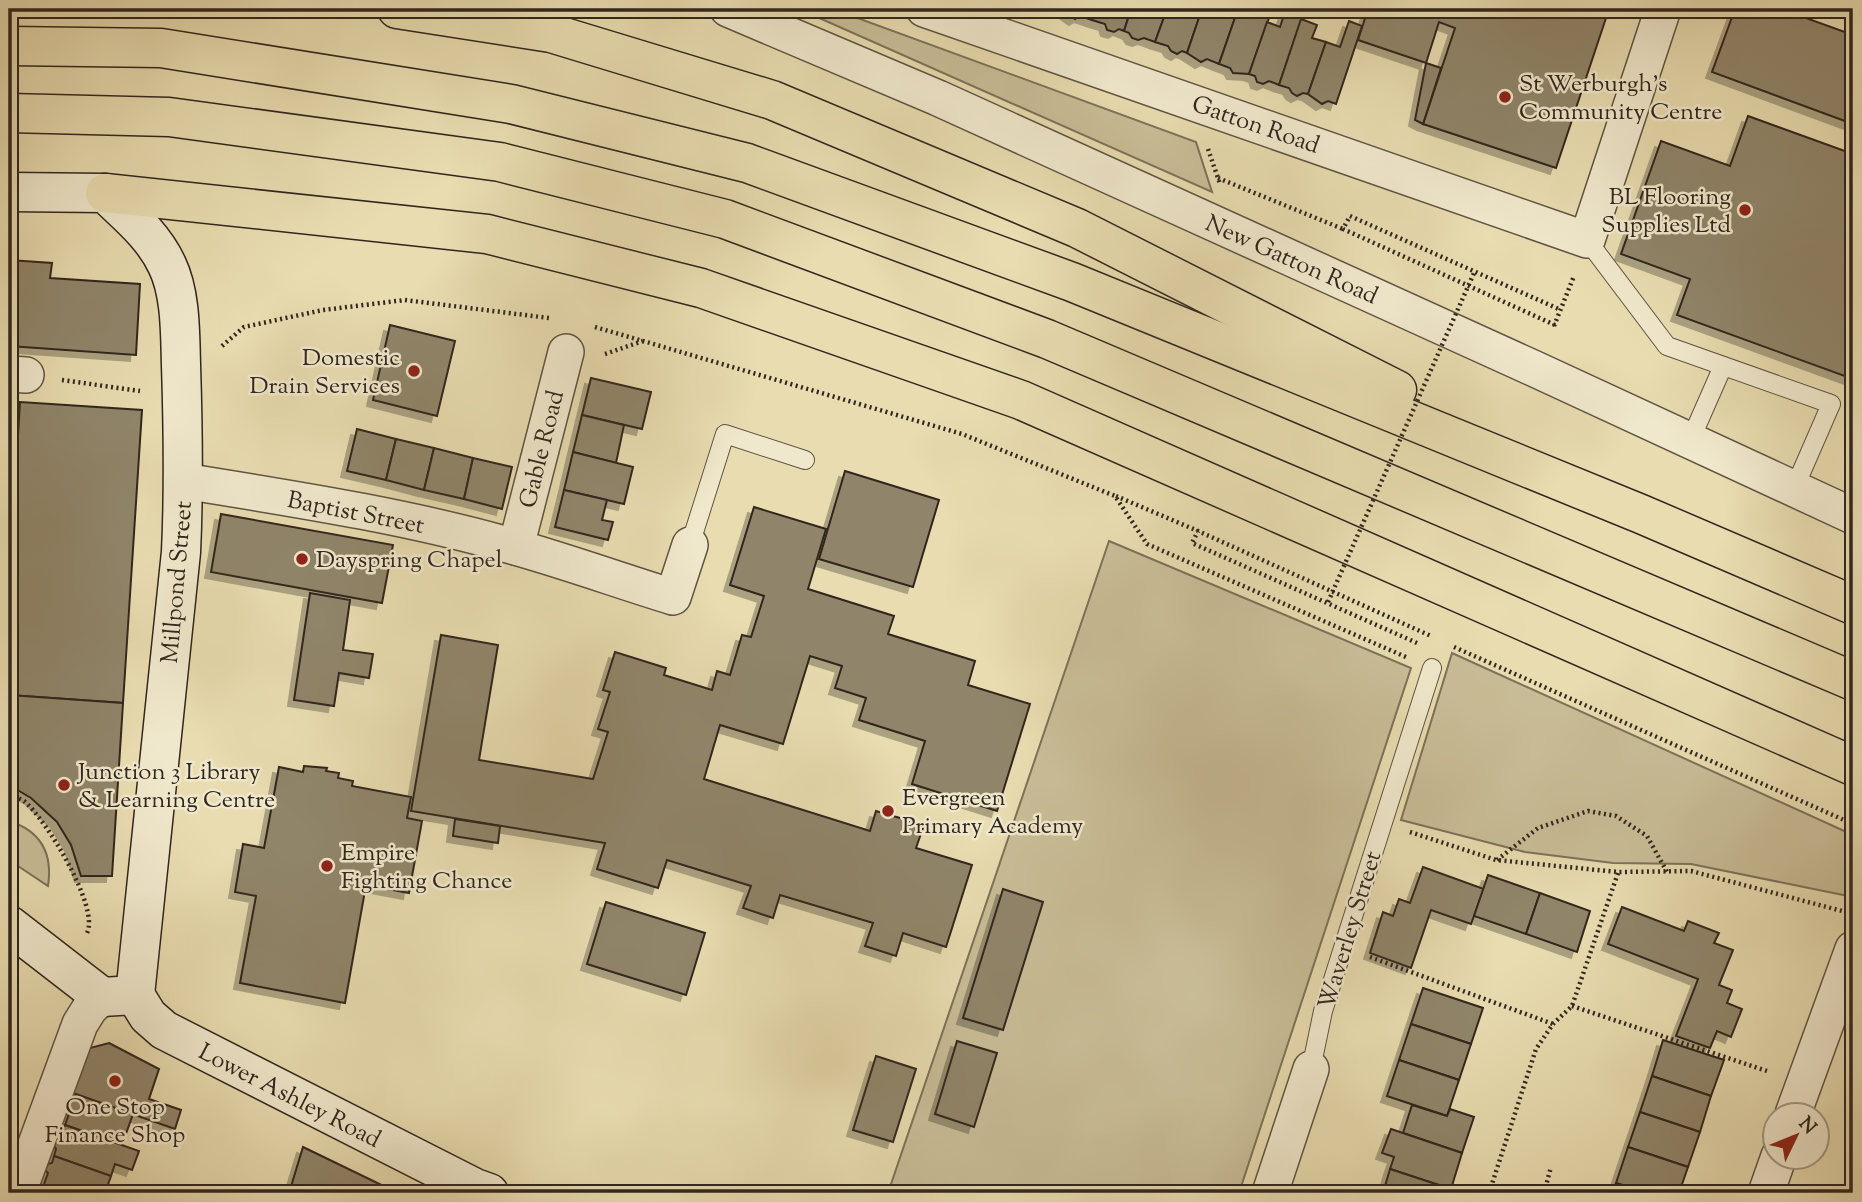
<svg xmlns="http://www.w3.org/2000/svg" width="1862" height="1202" viewBox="0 0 1862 1202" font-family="'Sorts Mill Goudy',serif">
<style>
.green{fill:#c9bd97;stroke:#7d725a;stroke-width:2}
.building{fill:#90856a;stroke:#31261e;stroke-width:2;filter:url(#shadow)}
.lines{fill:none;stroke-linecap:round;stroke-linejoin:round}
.lane-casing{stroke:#5f5442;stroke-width:20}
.street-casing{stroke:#5f5442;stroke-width:38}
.secondary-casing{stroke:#31261e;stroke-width:41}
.highway-casing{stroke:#31261e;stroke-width:41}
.path{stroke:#31261e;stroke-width:4.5;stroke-dasharray:2 3.5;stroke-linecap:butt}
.lane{stroke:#f0e8cc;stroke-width:18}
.street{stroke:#f0e8cc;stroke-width:35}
.secondary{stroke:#f0e8cc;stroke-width:38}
.highway{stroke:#e8dcb0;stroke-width:38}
.path-bridge{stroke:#31261e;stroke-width:4.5;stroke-dasharray:2 3.5;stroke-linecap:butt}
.poi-dot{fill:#8f2418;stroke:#f0e8cc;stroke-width:2.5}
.labels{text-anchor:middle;stroke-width:5;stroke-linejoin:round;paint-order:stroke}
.poi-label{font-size:24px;fill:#31261e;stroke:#f0e8cc;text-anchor:start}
.street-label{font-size:24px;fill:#31261e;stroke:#f0e8cc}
</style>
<defs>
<filter id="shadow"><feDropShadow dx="-6" dy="6" stdDeviation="0" flood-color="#0004"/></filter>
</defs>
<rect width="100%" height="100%" fill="#e8dcb0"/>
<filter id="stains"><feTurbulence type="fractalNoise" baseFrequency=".00286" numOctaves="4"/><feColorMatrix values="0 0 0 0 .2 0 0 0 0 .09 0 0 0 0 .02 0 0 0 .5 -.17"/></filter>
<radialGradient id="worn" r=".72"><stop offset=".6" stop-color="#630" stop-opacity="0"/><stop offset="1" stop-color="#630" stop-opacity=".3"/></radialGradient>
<g class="green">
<path d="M799 9H833L1196 142 1212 192Z"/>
<path d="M1109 541 1411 668 1239 1193H888Z"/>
<path d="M1452 653 1853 835V897L1691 864 1613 863 1525 852 1401 820Z"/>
<path d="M9 821C41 831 53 853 48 886L9 860Z"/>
</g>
<g class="building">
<path d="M1061 9H1096L1092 20 1080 16 1075 19Z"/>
<path d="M1096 9H1131L1124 31 1119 29 1114 32 1107 30 1105 24 1092 20Z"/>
<path d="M1131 9H1167L1155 42 1144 38 1138 40 1132 38 1129 33 1124 31Z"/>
<path d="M1167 9H1202L1187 53 1182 51 1177 54 1171 51 1168 46 1155 42Z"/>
<path d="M1202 9H1238L1219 64 1207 59 1201 62 1187 53Z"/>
<path d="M1238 9H1257L1270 15 1249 74 1233 73 1230 68 1219 64Z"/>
<path d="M1286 9H1305L1279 85 1269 81 1263 84 1257 82 1255 76 1249 74 1267 22 1280 27Z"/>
<path d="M1368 9H1609L1556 168 1423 124 1455 28 1439 22 1426 63 1358 40Z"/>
<path d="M1735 9H1806L1803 17 1853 35V124L1712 72Z"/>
<path d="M1301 19 1317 25 1312 38 1326 42 1308 94 1303 93 1297 96 1292 93 1289 88 1279 85Z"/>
<path d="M1349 21 1362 26 1336 104 1328 101 1322 104 1308 94 1326 42 1340 47Z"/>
<path d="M1426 63 1441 68 1423 124 1415 120Z"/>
<path d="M1748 116 1853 154V379L1677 315 1690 279 1621 254 1661 141 1730 166Z"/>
<path d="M9 260 52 263 50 278 140 284 136 355 9 346Z"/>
<path d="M390 325 455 341 437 416 373 400Z"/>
<path d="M591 378 651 392 642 429 582 415Z"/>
<path d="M20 402 142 410 123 703 9 695V584Z"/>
<path d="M582 415 624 425 616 463 573 452Z"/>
<path d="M357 429 396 439 386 480 347 471Z"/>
<path d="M396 439 434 448 424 490 386 480Z"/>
<path d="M434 448 473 458 464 499 424 490Z"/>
<path d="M573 452 633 467 624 504 564 490Z"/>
<path d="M473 458 512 467 502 509 464 499Z"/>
<path d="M845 471 939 500 913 587 819 559Z"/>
<path d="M564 490 607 500 602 520 613 522 608 540 555 527Z"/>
<path d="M754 507 826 529 808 589 894 616 888 634 975 661 968 685 1030 704 997 811 912 784 925 741 859 720 866 698 835 688 842 666 810 656 783 744 720 725 704 779 870 831 876 811 924 825 916 848 972 865 946 947 903 933 896 956 865 946 873 923 780 895 773 918 743 908 751 886 667 860 658 888 597 869 605 843 411 811 441 635 498 645 479 760 593 779 608 732 598 729 610 692 603 690 615 652 666 668 664 675 712 690 717 671 730 675 742 635 751 637 764 596 730 585Z"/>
<path d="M221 514 393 545 382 603 211 572Z"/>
<path d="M310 593 350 600 343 650 373 654 369 678 339 673 334 706 294 700Z"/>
<path d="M9 695 123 703 112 876H81L71 845 57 822 31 798 9 785Z"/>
<path d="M304 766 327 768 326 771 339 773 338 778 353 781 352 786 411 797 407 818 422 821 409 893 366 885 345 1003 240 983 256 896 235 892 243 844 264 848 279 767 303 772Z"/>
<path d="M455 819 500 826 498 843 453 836Z"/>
<path d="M1423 867 1484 889 1471 924 1431 910 1411 968 1370 953 1383 912 1393 916 1399 899 1410 903Z"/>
<path d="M1488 875 1540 893 1526 934 1474 916Z"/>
<path d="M1003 889 1043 902 1003 1030 963 1018Z"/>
<path d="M1540 893 1590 911 1577 952 1526 934Z"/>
<path d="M606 902 705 933 686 995 587 964Z"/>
<path d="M1622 907 1684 931 1688 921 1719 933 1714 943 1733 950 1719 985 1732 990 1727 1003 1742 1009 1731 1037 1717 1031 1710 1048 1676 1036 1698 979 1608 944Z"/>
<path d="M1423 988 1483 1008 1471 1044 1411 1024Z"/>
<path d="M1411 1024 1471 1044 1459 1080 1399 1060Z"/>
<path d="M1663 1040 1724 1060 1711 1096 1652 1076Z"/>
<path d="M957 1041 997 1053 974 1127 935 1114Z"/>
<path d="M109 1043 159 1069 149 1099 181 1110 175 1129 71 1093 86 1049Z"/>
<path d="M876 1056 916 1069 893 1142 853 1130Z"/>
<path d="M1399 1060 1459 1080 1447 1116 1387 1096Z"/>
<path d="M1652 1076 1711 1096 1700 1132 1640 1112Z"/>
<path d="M76 1094 133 1114 122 1145 65 1125 70 1111 67 1106 68 1101 74 1100Z"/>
<path d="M1412 1105 1447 1116 1450 1109 1474 1117 1462 1153 1403 1133Z"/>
<path d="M1640 1112 1700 1132 1688 1167 1628 1147Z"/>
<path d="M65 1125 139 1151 132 1170 115 1164 111 1176 54 1156 56 1149 53 1144 55 1139 60 1138Z"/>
<path d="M1391 1129 1462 1153 1451 1189 1390 1169 1394 1157 1382 1153Z"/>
<path d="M303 1147 398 1193H289Z"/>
<path d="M1628 1147 1688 1167 1679 1193H1647L1616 1183Z"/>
<path d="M54 1156 111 1176 105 1193H61L43 1187 48 1173 45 1170 47 1164 52 1163Z"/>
<path d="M1390 1169 1451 1189 1449 1193H1383Z"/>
<path d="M1616 1183 1647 1193H1613Z"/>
<path d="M43 1187 61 1193H41Z"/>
</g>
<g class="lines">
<defs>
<g id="lane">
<path d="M1587 240 1667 346 1831 404 1794 489"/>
<path d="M1690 441 1723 366"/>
<path d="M690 545 725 434 805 460"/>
<path d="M1311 1069 1323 1011 1432 668"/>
</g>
<g id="street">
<path d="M728 9 938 98 1535 369 1853 516"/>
<path d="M924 9 1587 240 1663 9"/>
<path d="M9 374 26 375"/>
<path d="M184 481C295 499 407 516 515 547 568 562 621 581 673 597L690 545"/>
<path d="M516 547 566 352"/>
<path d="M1793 1114 1853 949"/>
<path d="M18 1193 80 1024 90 1008 102 997"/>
<path d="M1270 1193 1311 1069"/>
<path d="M1766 1193 1779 1156"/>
</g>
<g id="secondary">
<path d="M9 192 105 193C128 215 153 235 167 265 181 294 180 333 181 365 183 427 184 489 181 552L135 995"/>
<path d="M9 925 102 997 135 995"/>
<path d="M135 995 148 1016 164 1030 475 1188 489 1193"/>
</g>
<g id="highway">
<path d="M397 9 551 33 772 100 1077 228 1397 390"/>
<path d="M9 46 161 48 511 104 747 163 1072 282 1641 514 1853 605"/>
<path d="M9 113 169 117 500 162 725 219 1047 339 1853 681"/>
<path d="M105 193 487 234 701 288 1021 400 1853 766"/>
</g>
</defs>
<use href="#lane" class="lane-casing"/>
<use href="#street" class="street-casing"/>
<use href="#secondary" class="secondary-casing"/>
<use href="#highway" class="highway-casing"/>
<g class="path">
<path d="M1208 149 1220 184"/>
<path d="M1218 178 1343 229"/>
<path d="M1555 325 1343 229 1350 216 1561 310"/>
<path d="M1554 326 1574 276"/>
<path d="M595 327 962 434 1115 496 1147 544 1406 657"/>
<path d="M222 346 244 327 323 310 405 300 549 318"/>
<path d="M605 354 643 341"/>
<path d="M62 380 140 391"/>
<path d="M1116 496 1198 531"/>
<path d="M1417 643 1192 543 1198 531 1431 636"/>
<path d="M1454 647 1853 824"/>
<path d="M9 794C13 796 19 798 24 801 45 818 100 907 87 933"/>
<path d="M1410 832 1496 860 1618 872 1691 871 1842 911"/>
<path d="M1497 860 1538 828 1588 811 1616 816 1647 836 1667 872"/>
<path d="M1370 957 1553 1024"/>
<path d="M1572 1006 1767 1071"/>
<path d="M1489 1193 1536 1049 1553 1024 1572 1006 1618 873"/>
<path d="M1544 1193 1551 1167"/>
</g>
<use href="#lane" class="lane"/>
<use href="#street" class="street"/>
<use href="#secondary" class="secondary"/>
<use href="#highway" class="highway"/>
<path class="path-bridge" d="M1328 602 1474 273"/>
</g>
<g class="poi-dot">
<circle cx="1505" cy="97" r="7"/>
<circle cx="1745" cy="210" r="7"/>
<circle cx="414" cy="371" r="7"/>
<circle cx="302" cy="559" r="7"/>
<circle cx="64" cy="785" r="7"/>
<circle cx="888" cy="811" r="7"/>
<circle cx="327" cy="866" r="7"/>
<circle cx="115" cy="1081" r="7"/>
</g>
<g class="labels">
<g class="poi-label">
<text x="1519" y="91">St Werburgh's<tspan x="1519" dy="28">Community Centre</tspan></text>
<text x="1731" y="204" text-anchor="end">BL Flooring<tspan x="1731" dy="28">Supplies Ltd</tspan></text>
<text x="400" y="365" text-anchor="end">Domestic<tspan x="400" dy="28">Drain Services</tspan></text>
<text x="316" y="567">Dayspring Chapel</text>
<text x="78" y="779">Junction 3 Library<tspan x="78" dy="28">&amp; Learning Centre</tspan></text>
<text x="902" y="805">Evergreen<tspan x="902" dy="28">Primary Academy</tspan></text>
<text x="341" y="860">Empire<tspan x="341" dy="28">Fighting Chance</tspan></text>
<text x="115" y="1114" text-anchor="middle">One Stop<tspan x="115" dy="28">Finance Shop</tspan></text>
</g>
<g class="street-label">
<text transform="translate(1256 124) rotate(19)" y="8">Gatton Road</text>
<text transform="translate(1292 259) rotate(24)" y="8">New Gatton Road</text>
<text transform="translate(541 449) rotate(-76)" y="8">Gable Road</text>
<text transform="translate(356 512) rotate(11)" y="8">Baptist Street</text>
<text transform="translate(176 582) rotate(-85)" y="8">Millpond Street</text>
<text transform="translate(1349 930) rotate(-73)" y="8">Waverley Street</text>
<text transform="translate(290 1095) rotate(27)" y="8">Lower Ashley Road</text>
</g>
</g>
<rect width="1862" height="1202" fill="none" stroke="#e8dcb0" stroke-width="35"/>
<rect x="10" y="10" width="1841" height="1181" fill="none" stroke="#31261e" stroke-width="3.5"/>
<rect x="18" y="18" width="1827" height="1167" fill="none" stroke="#31261e" stroke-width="2"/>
<g transform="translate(1796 1136) rotate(47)"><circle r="33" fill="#f0e8cc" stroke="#a49a86" stroke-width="2"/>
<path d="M0-5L12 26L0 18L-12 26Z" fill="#8f2418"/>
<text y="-10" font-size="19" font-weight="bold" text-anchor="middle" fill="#31261e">N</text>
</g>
<rect width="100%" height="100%" filter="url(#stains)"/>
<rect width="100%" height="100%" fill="url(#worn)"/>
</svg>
